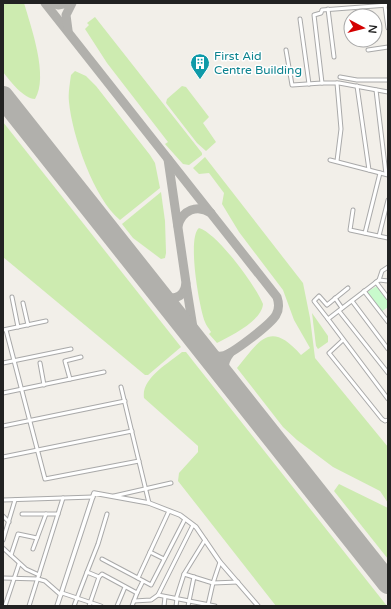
<svg xmlns="http://www.w3.org/2000/svg" width="391" height="609" viewBox="0 0 391 609" font-family="'Varela Round',sans-serif">
<style>
.grass{fill:#cdebb0}
.park{fill:#c8facc}
.lines{fill:none;stroke-linecap:round;stroke-linejoin:round}
.taxiway{stroke:#b1b0ac;stroke-width:9}
.runway{stroke:#b1b0ac;stroke-width:22}
.minor-casing{stroke:#a9a9a9;stroke-width:5}
.tertiary-casing{stroke:#a9a9a9;stroke-width:5.5}
.minor{stroke:#fff;stroke-width:3}
.tertiary{stroke:#fff;stroke-width:3.5}
.labels{text-anchor:middle;stroke-width:3;stroke-linejoin:round;paint-order:stroke}
.culture-label{font-size:12px;fill:#0d838f;stroke:#fff;text-anchor:start}
</style>
<rect width="100%" height="100%" fill="#f2efe9"/>
<g class="grass">
<path d="M3 3H24C31 27 49 77 35 99 24 99 10 81 3 72Z"/>
<path d="M95 17 202 153V155L189 165 183 164 165 144 168 142 107 63 87 32 85 29 89 25 87 23Z"/>
<path d="M75 71 86 76 96 86 150 155 155 163 160 188 120 220C94 199 72 135 69 102 68 93 70 83 71 75Z"/>
<path d="M182 86 186 87 209 117 203 123 216 142 206 151 197 143 166 103 167 99Z"/>
<path d="M3 122 181 347 148 375H145L3 257Z"/>
<path d="M205 157 303 283 310 318 315 358 388 447V503L380 491 333 467 297 440 283 427 237 368C260 340 270 320 301 355L310 348 294 320 283 290 239 232 222 204 224 193 209 173 199 174 193 168Z"/>
<path d="M161 192 165 221 166 253 165 258 161 259 133 238 122 224Z"/>
<path d="M199 228C217 233 256 286 263 304 262 321 230 336 217 343L209 334 211 332C209 329 206 325 205 322 199 307 187 237 199 228Z"/>
<path d="M312 313 328 336V342L318 349 316 346Z"/>
<path d="M182 352H186L193 361 387 606H276L178 481 179 473 198 452V446L144 398C141 378 169 363 182 352Z"/>
<path d="M339 484 388 508V559L334 491Z"/>
</g>
<path class="park" d="M377 286 388 301V307L381 312 367 292Z"/>
<g class="lines">
<g class="taxiway">
<path d="M45 3 277 297C279 303 279 310 276 315 271 324 231 355 222 356 212 357 206 352 200 346"/>
<path d="M50 3 58 5 69 3"/>
<path d="M68 30 66 15 72 3"/>
<path d="M178 226C182 210 197 204 211 213"/>
<path d="M186 284 195 340"/>
<path d="M158 293C170 301 184 300 186 283L168 159"/>
<path d="M230 353C220 365 225 376 233 387"/>
</g>
<path class="runway" d="M3 97 388 583"/>
<defs>
<g id="minor">
<path d="M385 6 388 28"/>
<path d="M328 9 334 57"/>
<path d="M300 19 309 84"/>
<path d="M286 50 292 85 322 83 314 15 321 13 322 10 388 5"/>
<path d="M368 50 388 47"/>
<path d="M340 77 357 80H388"/>
<path d="M322 83H339L388 92"/>
<path d="M337 83 341 129 337 161"/>
<path d="M357 86 369 170"/>
<path d="M376 90 386 174"/>
<path d="M330 160 388 175"/>
<path d="M353 210 350 230 388 238"/>
<path d="M365 233 380 173"/>
<path d="M379 236 388 200"/>
<path d="M379 280 382 271 388 267"/>
<path d="M388 281 379 280 328 319 388 399"/>
<path d="M376 282 388 298"/>
<path d="M364 291 388 322"/>
<path d="M12 297 18 327"/>
<path d="M335 298 342 308"/>
<path d="M352 301 388 349"/>
<path d="M23 303 28 325"/>
<path d="M339 311 388 373"/>
<path d="M328 319 314 301 319 296 327 305 348 288"/>
<path d="M3 330 46 321"/>
<path d="M6 330 45 479 139 461"/>
<path d="M343 340 329 353 382 419 385 421 388 420"/>
<path d="M3 363 71 349"/>
<path d="M40 363 44 385"/>
<path d="M70 379 65 361 81 357"/>
<path d="M121 387 149 503"/>
<path d="M3 393 104 372"/>
<path d="M3 426 125 401"/>
<path d="M3 457 132 431"/>
<path d="M114 496 171 483"/>
<path d="M3 500 93 497"/>
<path d="M22 514H58"/>
<path d="M3 516 9 522"/>
<path d="M193 525 158 595 215 606"/>
<path d="M3 540 15 500"/>
<path d="M205 540 184 574 213 583 208 605"/>
<path d="M3 548 26 569 39 575"/>
<path d="M33 549 46 514"/>
<path d="M150 552 164 559"/>
<path d="M11 555 18 534 37 538"/>
<path d="M102 559 151 585 185 519"/>
<path d="M220 562 213 583 238 582"/>
<path d="M87 572 98 544 107 514"/>
<path d="M3 578 38 579 45 581 61 595"/>
<path d="M138 578 169 511"/>
<path d="M62 593 101 606"/>
<path d="M176 599 184 574"/>
<path d="M134 601 151 600 158 595"/>
<path d="M5 606 19 564"/>
<path d="M29 606 63 498"/>
<path d="M74 606 87 572 99 577 102 574 137 593 143 581"/>
<path d="M89 606 99 577"/>
<path d="M117 606 125 587"/>
<path d="M132 606 137 593"/>
<path d="M164 606 165 597"/>
<path d="M176 606 177 599"/>
<path d="M188 606 194 577"/>
</g>
<path id="tertiary" d="M57 606 94 493 149 503 180 515 196 527 220 562 258 606"/>
</defs>
<use href="#minor" class="minor-casing"/>
<use href="#tertiary" class="tertiary-casing"/>
<use href="#minor" class="minor"/>
<use href="#tertiary" class="tertiary"/>
</g>
<defs>
<symbol id="building-pin" viewBox="-11 -11 22 30"><path d="M0 17L-7.5 6A9.5 9.5 0 1 1 7.5 6Z" fill="#0f9aa8" stroke="#fff"/><path d="M-4-6H4V6H1V3H-1V6H-4ZM-2.5-4.3h1.7v1.8h-1.7ZM.8-4.3h1.7v1.8H.8ZM-2.5-1h1.7V.8h-1.7ZM.8-1h1.7V.8H.8Z" fill="#fff"/></symbol>
</defs>
<g fill-rule="evenodd">
<use href="#building-pin" x="189" y="52" width="22" height="30"/>
</g>
<g class="labels">
<g class="culture-label">
<text x="214" y="60">First Aid<tspan x="214" dy="14">Centre Building</tspan></text>
</g>
</g>
<rect width="391" height="609" fill="none" stroke="#222222" stroke-width="8"/>
<g transform="translate(363 28) rotate(97)"><circle r="19" fill="#ffffff" stroke="#a7a7a7"/>
<path d="M0-3L7 15L0 10L-7 15Z" fill="#d40000"/>
<text y="-6" font-size="11" font-weight="bold" text-anchor="middle" fill="#222222">N</text>
</g>
</svg>
